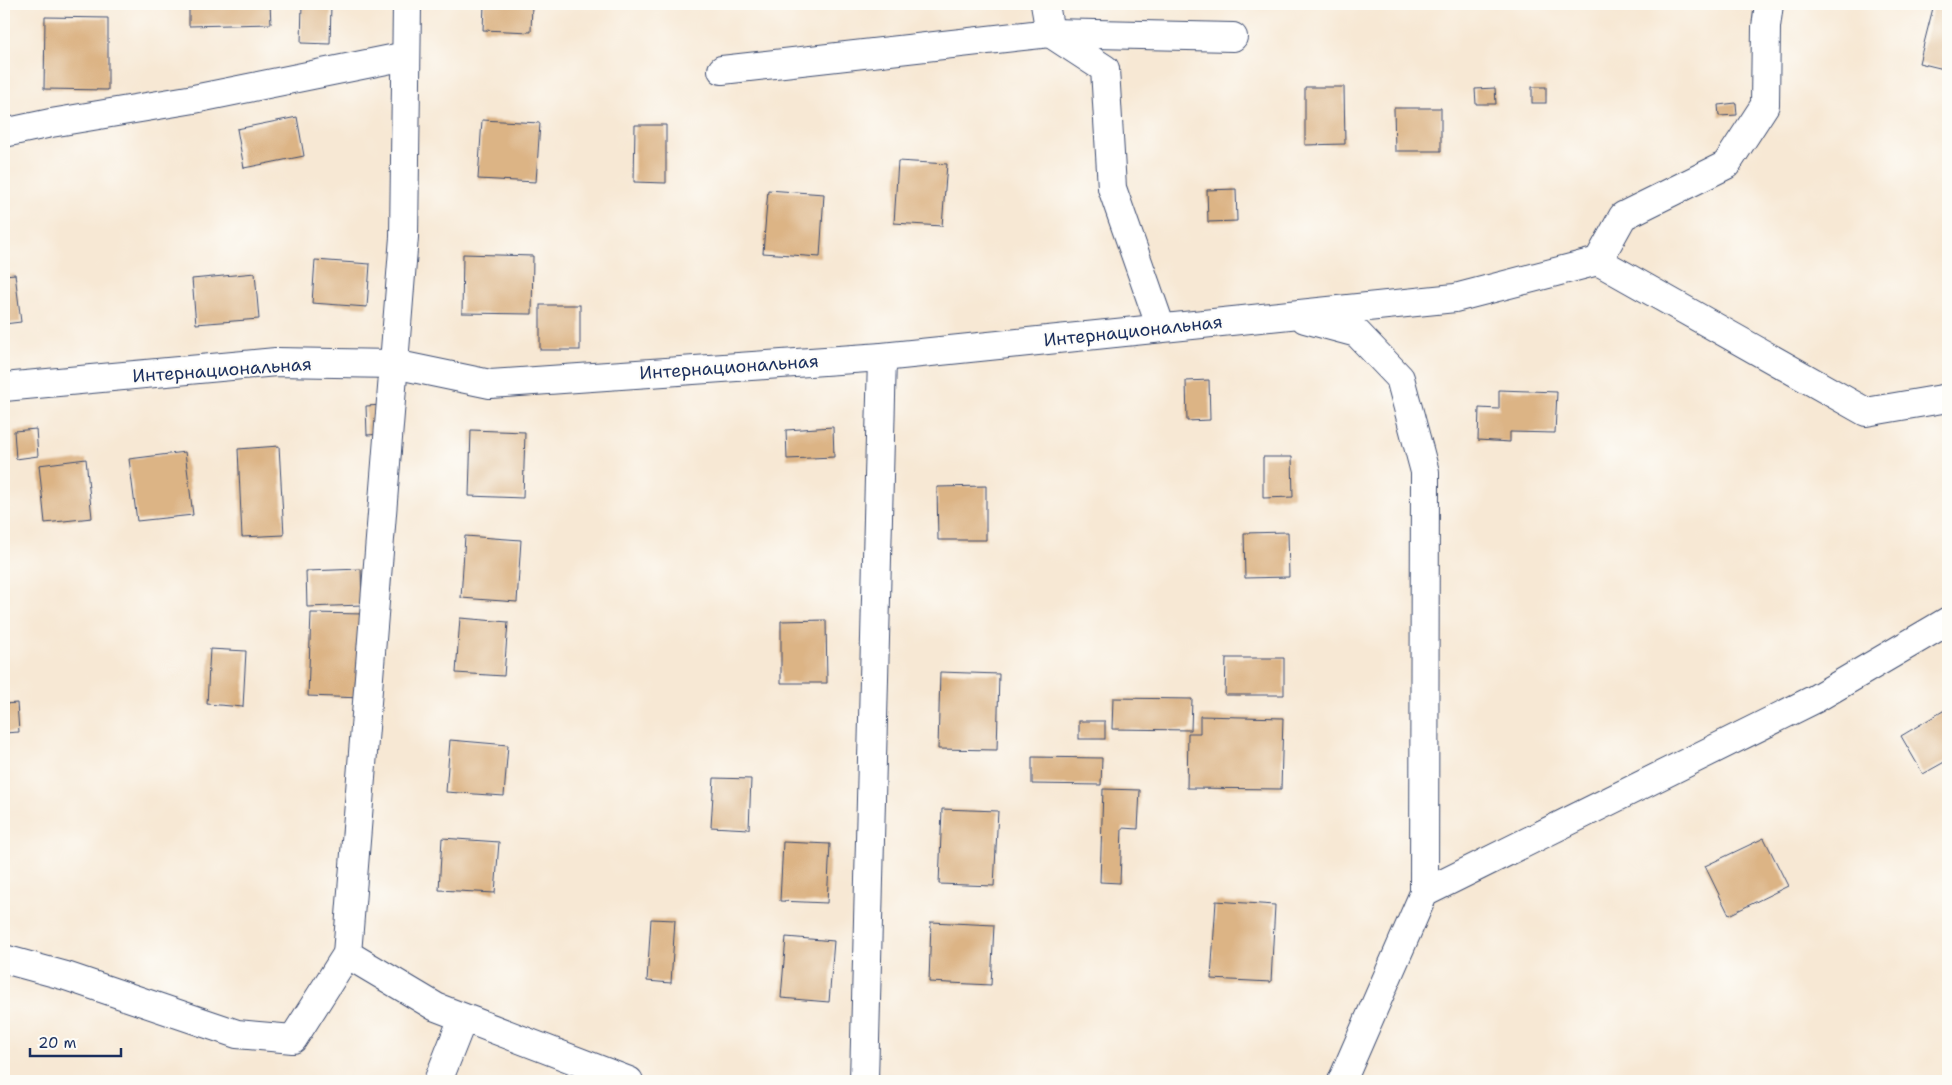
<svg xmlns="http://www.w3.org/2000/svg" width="1952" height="1085" viewBox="0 0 1952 1085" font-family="'Shantell Sans',sans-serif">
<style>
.building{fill:#dcb485}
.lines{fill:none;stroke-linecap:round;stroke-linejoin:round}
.street-casing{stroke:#3c4b70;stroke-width:30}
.street{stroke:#fff;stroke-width:28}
.labels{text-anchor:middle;stroke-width:4;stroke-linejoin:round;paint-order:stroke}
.street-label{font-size:18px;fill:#1b2f5e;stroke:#fdfcf7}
</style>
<rect width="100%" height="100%" fill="#fdfcf7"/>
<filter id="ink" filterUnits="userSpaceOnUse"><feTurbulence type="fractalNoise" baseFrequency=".02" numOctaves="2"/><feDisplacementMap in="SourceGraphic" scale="10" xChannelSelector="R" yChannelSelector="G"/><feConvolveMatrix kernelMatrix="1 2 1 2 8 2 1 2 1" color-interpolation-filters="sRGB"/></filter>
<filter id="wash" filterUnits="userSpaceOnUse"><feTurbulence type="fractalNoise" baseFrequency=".0096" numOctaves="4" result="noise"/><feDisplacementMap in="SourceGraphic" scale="20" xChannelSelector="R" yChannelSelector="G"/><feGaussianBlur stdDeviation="1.12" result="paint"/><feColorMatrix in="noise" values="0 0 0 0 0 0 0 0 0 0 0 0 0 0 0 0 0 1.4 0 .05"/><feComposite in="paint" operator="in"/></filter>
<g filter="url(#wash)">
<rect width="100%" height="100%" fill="#f7e8d4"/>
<g id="blocks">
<g class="building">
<path d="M189 4H270L271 24 189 26Z"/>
<path d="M302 4H331L330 44 301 43Z"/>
<path d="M484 4H532L531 32 483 30Z"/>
<path d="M1934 4H1948V70L1919 63Z"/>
<path d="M45 17 108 18V90L44 89Z"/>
<path d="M4 62 8 94 4 95Z"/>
<path d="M1305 87H1344L1345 144 1305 145Z"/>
<rect x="1532" y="87" width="14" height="16"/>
<path d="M1495 88 1496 104H1476L1475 89Z"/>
<path d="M1736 103 1737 115 1719 116 1718 105Z"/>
<path d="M1394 108H1441V151H1395Z"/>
<path d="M297 117 304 156 244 168 237 129Z"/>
<path d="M482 120 540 123 536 182 478 179Z"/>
<path d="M635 125H666V183L634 182Z"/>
<path d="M898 161 947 164 942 226 894 223Z"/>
<path d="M1236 189 1237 221 1208 222 1207 190Z"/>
<path d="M768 190 824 194 820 257 763 253Z"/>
<path d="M5 222 8 244H4V223Z"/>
<path d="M463 254 533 256 532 314 462 313Z"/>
<path d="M315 260 370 264 367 307 312 303Z"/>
<path d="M255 273 259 319 196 324 192 279Z"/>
<path d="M15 274 21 322 4 324V275Z"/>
<rect x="540" y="305" width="40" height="45"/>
<path d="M1209 380 1210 420 1187 421 1186 381Z"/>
<path d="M1499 390 1557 392 1555 433 1510 432V442L1478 440 1479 408 1499 409Z"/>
<path d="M383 405 384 434 367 435 366 406Z"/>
<path d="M833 427 834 457 787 459 786 430Z"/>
<path d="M36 429 38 456 16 459 14 431Z"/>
<path d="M471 430 525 432 523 498 469 496Z"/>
<path d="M279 446 284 535 242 537 238 449Z"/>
<path d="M185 452 193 515 137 521 129 459Z"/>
<path d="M1263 457H1292L1293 497 1263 498Z"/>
<path d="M86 459 92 518 45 523 39 465Z"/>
<path d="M986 486V540H938L937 487Z"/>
<path d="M1288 532 1289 577 1245 578 1244 533Z"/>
<path d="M465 536 521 540 517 602 461 598Z"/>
<path d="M361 569 362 605 307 607 306 571Z"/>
<path d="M311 613 364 614 362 698 308 696Z"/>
<path d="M460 618 508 622 504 676 456 673Z"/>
<path d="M826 620 827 683H781V621Z"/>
<path d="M210 649 246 651 243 707 207 704Z"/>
<path d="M1226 658H1284V695H1225Z"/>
<path d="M940 672 999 674 997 750 938 749Z"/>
<path d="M1113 698 1192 699 1191 730 1112 729Z"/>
<path d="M17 703 19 732 4 733V704Z"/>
<path d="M1948 708V760L1923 774 1901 736Z"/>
<path d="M1200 716 1283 718 1281 789 1187 788 1188 733H1200Z"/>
<rect x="1079" y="721" width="26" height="18"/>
<path d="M450 740 508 745 504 796 446 792Z"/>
<path d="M1032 757 1102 758 1101 785 1032 784Z"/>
<path d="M714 778 751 779 749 829 711 827Z"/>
<path d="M1103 789 1140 790 1138 829 1122 828 1120 883 1100 882Z"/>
<path d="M942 809 998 811 994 886 939 884Z"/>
<path d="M442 838 499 842 495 893 439 890Z"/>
<path d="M1764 838 1788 886 1729 915 1705 866Z"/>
<path d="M783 842 830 844 827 903 780 901Z"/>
<path d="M1216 901 1275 905 1271 982 1211 979Z"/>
<path d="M651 919 675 920 671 983 647 981Z"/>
<path d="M931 922 994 925 991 985 929 982Z"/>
<path d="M786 937 834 941 829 1002 781 998Z"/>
<path d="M1208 1079 1229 1080V1081H1208Z"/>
</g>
</g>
</g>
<g filter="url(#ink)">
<use href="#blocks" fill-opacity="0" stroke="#3c4b70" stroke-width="1"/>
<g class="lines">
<defs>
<g id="street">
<path d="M1045 4 1050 33 1105 69 1112 188 1161 328"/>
<path d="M722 70 1050 33 1233 37"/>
<path d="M4 133 51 123 194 99 406 56"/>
<path d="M1598 261 1623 216 1726 165 1765 105 1766 27 1769 4"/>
<path d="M1305 319 1357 333 1400 378 1425 472 1424 893"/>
<path d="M4 387 276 362 394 364 490 384 882 357 1455 298 1598 261 1866 412 1948 398"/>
<path d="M347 954 436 1007 629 1081"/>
<path d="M4 959 66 976 237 1034 293 1039 347 954 404 237 407 4"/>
<path d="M438 1081 463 1018"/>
<path d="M864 1081 882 357"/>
<path d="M1342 1081 1424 893 1815 699 1948 621"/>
</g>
</defs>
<use href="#street" class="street-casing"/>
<use href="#street" class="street"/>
</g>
</g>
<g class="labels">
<g class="street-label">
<text transform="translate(1133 331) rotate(-6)" y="6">Интернациональная</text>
<text transform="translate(729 367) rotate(-4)" y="6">Интернациональная</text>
<text transform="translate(222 370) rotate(-4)" y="6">Интернациональная</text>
</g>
</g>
<rect width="1952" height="1085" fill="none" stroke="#fdfcf7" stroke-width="20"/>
<path d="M30 1048v8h91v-8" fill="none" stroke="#1b2f5e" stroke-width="2.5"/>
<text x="38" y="1048" font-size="15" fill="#1b2f5e" stroke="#fdfcf7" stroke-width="4" paint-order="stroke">20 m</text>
</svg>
